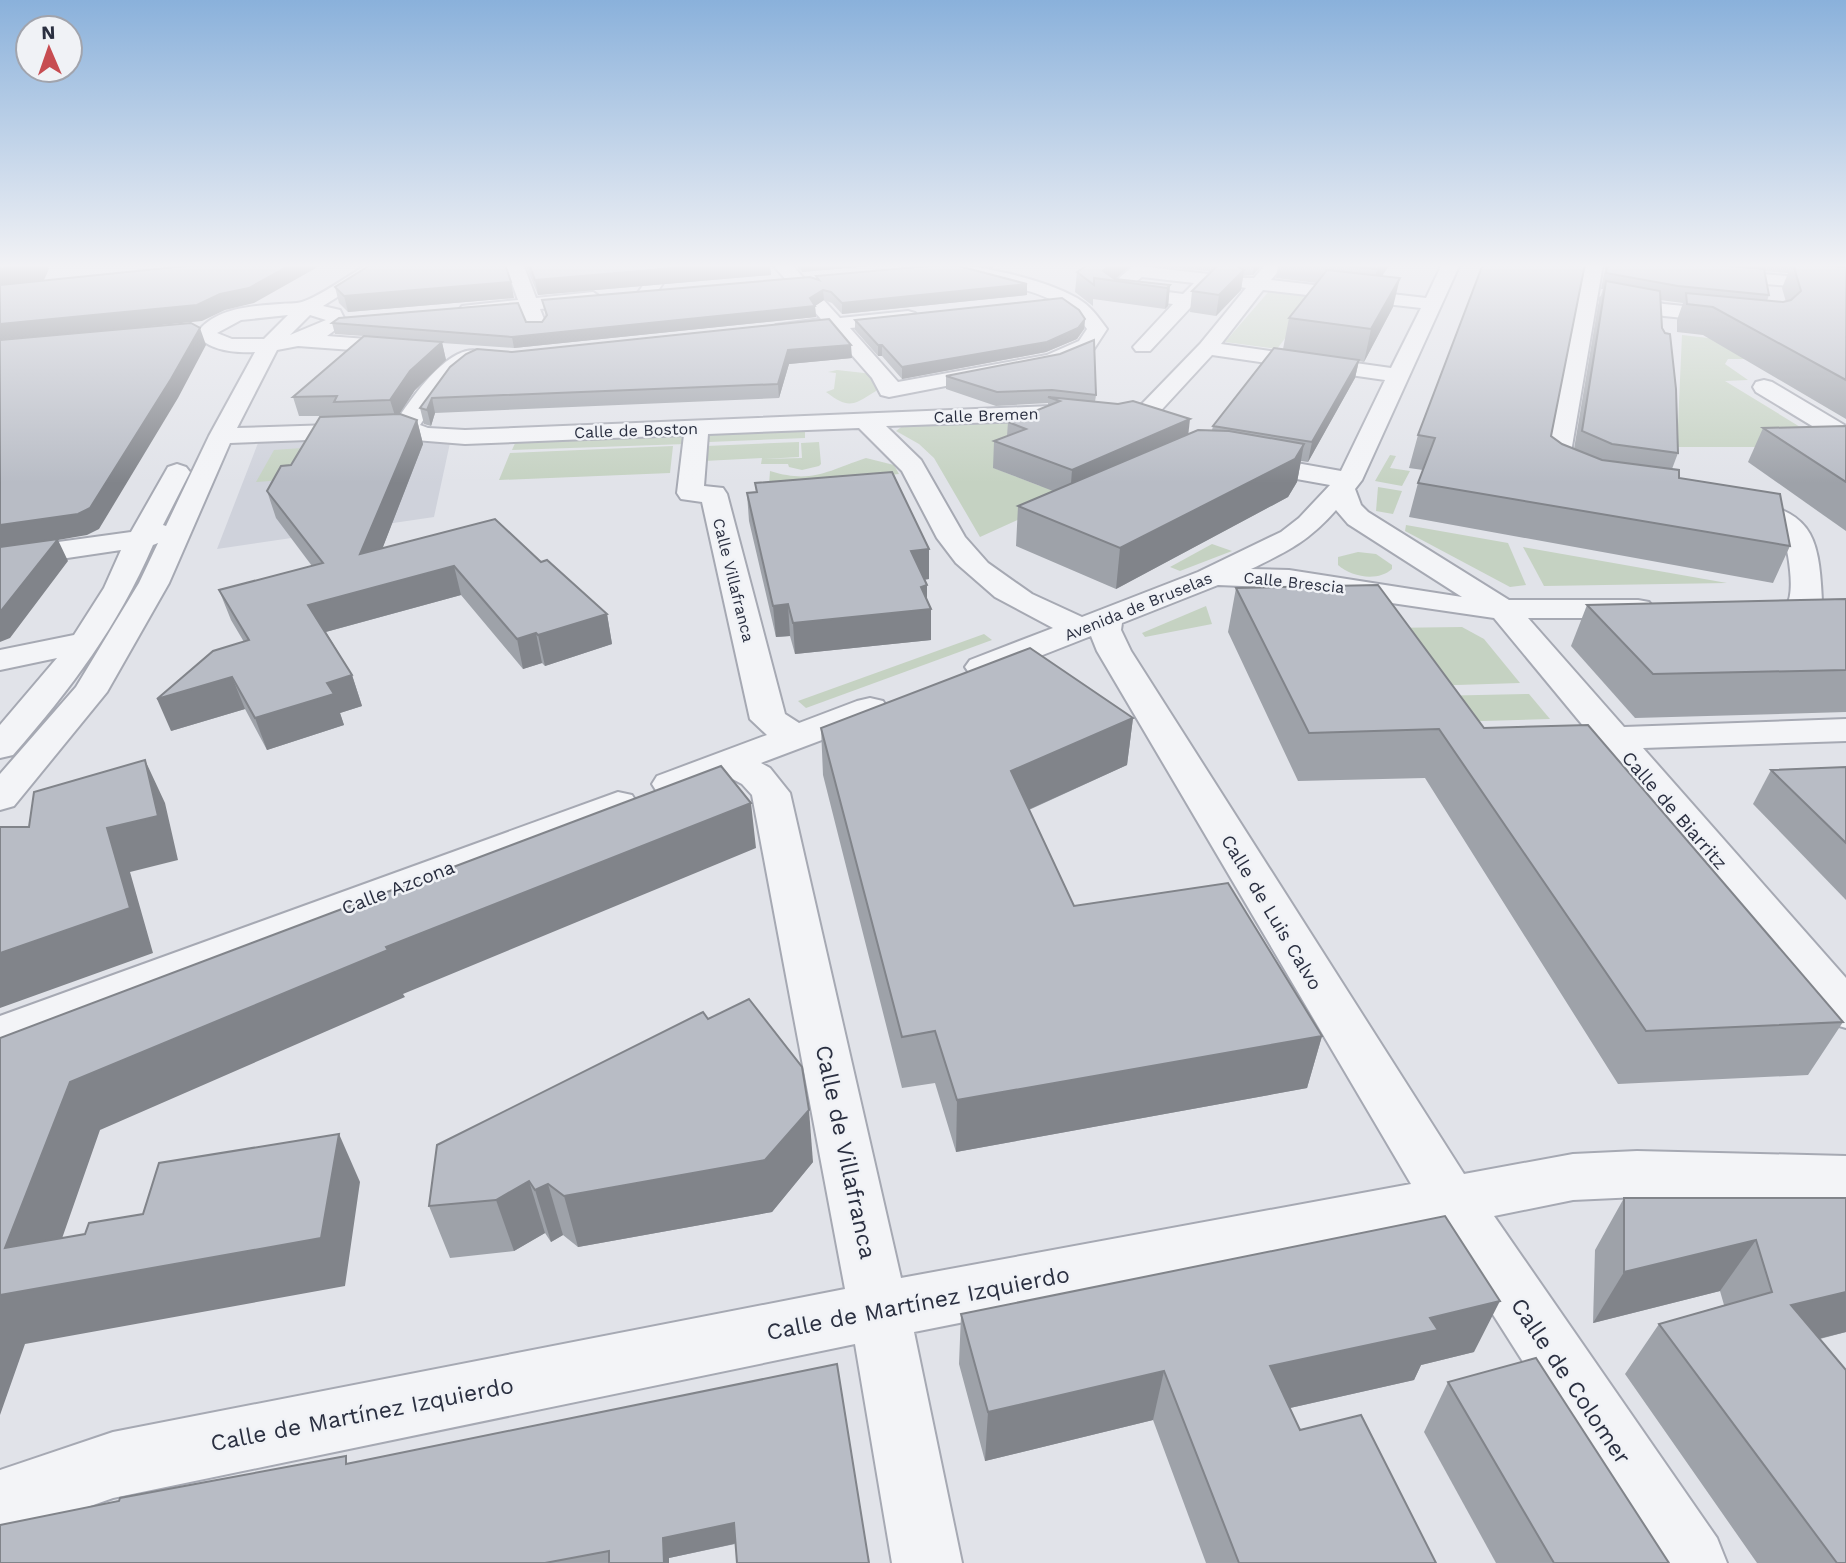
<svg xmlns="http://www.w3.org/2000/svg" width="1846" height="1563" viewBox="0 0 1846 1563" font-family="'Work Sans',sans-serif">
<style>
.built{fill:#cfd2db}
.green{fill:#c5d2c2}
.lines{fill:none;stroke-linecap:round;stroke-linejoin:round}
.minor-casing{stroke:#a6a9b3;stroke-width:4}
.minor{fill:#f3f4f7;fill-rule:evenodd}
.wall{fill:#9ea2a9;fill-rule:evenodd}
.shaded-wall{fill:#81848a}
.building{fill:#b8bcc5;stroke:#81848a;stroke-width:2}
.labels{text-anchor:middle;stroke-width:5;stroke-linejoin:round;paint-order:stroke}
.far-street-label{font-size:16px;fill:#2a2f40;stroke:#f0f2f6}
.street-label{font-size:19px;fill:#2a2f40;stroke:#f0f2f6}
.near-street-label{font-size:23px;fill:#2a2f40;stroke:#f0f2f6}
</style>
<rect width="100%" height="100%" fill="#e1e3e9"/>
<path class="built" d="M390 434 422 443H450L434 517 217 549 258 443Z"/>
<g class="green">
<path d="M1270 290 1317 296 1277 349 1225 342Z"/>
<path d="M1682 335 1769 345 1797 359H1728L1725 364 1748 380 1725 381 1833 447H1677Z"/>
<path d="M837 370 873 374 878 381 876 391C852 406 849 409 826 392L834 389 836 373 828 372Z"/>
<path d="M1053 418 994 468 1040 486H1053L1073 495 980 537 934 458 919 444 896 431 905 424Z"/>
<path d="M805 430V438L709 442V434Z"/>
<path d="M687 435 686 444 512 450 516 441Z"/>
<path d="M799 442V457L763 459 802 458 801 443 819 442 821 464 819 466 802 470 789 467 788 464H761L762 458 704 461 706 446Z"/>
<path d="M673 446 670 473 499 480 510 453Z"/>
<path d="M316 447 299 479 256 482 274 450Z"/>
<path d="M1390 455 1396 456 1390 468 1410 471 1402 486 1375 481Z"/>
<path d="M866 458 894 465 899 474 769 485 770 471C812 484 827 471 866 458Z"/>
<path d="M1378 487 1402 491 1393 514 1376 511Z"/>
<path d="M1406 525 1508 543 1526 585 1510 587 1405 531Z"/>
<path d="M1212 544 1232 551 1180 571 1170 567Z"/>
<path d="M1523 547 1727 583 1544 586Z"/>
<path d="M1358 552 1376 554 1392 565V569C1378 582 1351 577 1338 565V557Z"/>
<path d="M1206 606 1212 624 1145 637 1142 633Z"/>
<path d="M1462 627 1484 639 1520 683 1425 686 1385 628Z"/>
<path d="M984 634 992 640 806 708 798 701Z"/>
<path d="M1529 694 1550 719 1449 722 1432 696Z"/>
</g>
<g class="lines">
<defs>
<g id="minor">
<path d="M368 264H383L385 267 323 306 340 310 346 322 327 336 406 342 413 344 416 348 413 352 406 354 298 346 277 350 237 428 362 424 371 426 374 431 371 436 362 438 230 443 169 583 107 692 14 806 0 810V774L76 687 139 583 158 543 153 545C118 626 71 689 13 755L0 758V725L57 658 0 670V650L74 635 104 588 121 550 0 568V550L131 532 168 467 177 464 186 467 190 472 163 525 166 526 209 436 255 352C235 353 209 351 196 334 214 308 250 306 280 304 287 303 296 304 302 302 319 297 351 274 368 264ZM288 315 264 339H232L217 333 241 320ZM310 315 326 320 290 335Z"/>
<path d="M505 264H523L536 298 593 292 602 298 593 304 540 309 547 327 544 331H530L521 311 462 314 459 310 462 306 518 300Z"/>
<path d="M658 264H676L653 298H639L637 294Z"/>
<path d="M772 264H791L840 318 908 311 915 313 918 317 915 321 908 323 850 328 898 382 1047 355 1079 341 1087 329C1062 291 1006 286 965 276 955 273 942 272 935 264 977 264 1041 278 1077 298 1091 306 1098 317 1107 329L1094 349 1059 364 889 397 881 395 872 378 830 330 783 335 776 333 773 329 776 325 821 319Z"/>
<path d="M1266 264H1284L1271 280 1426 298 1442 264H1460L1362 480 1355 489 1361 505 1368 512 1509 600H1638L1649 602 1654 609 1649 616 1638 618H1528L1624 727 1846 719V741L1643 748 1846 978V1028L1829 1023 1494 618 1289 588 1218 585 1122 623 1121 630 1131 651 1464 1174 1573 1154 1637 1151 1846 1156V1204L1637 1197 1573 1200 1494 1216 1717 1538 1727 1563H1651L1438 1228 914 1332 962 1563H892L855 1344 113 1498 0 1538V1470L113 1432 845 1289 752 795 742 784 727 776 671 796 657 792 652 784 657 776 767 735 750 719 702 502 681 499 677 493 684 435 465 444 415 440 402 434 396 425 399 417C413 396 450 343 479 351L482 355 443 390 420 425 428 428 465 430 1051 406 1116 413 1138 408 1200 344 1246 288 1235 286 1232 282 1235 278H1254ZM1263 290 1421 308 1391 368 1221 344ZM1212 355 1385 380 1341 471 1246 454 1237 457 1233 462 1237 467 1246 470 1330 485 1299 518 1281 532 1198 572 1082 617 1032 594 988 563 965 537 921 460 886 426 1051 420 1116 427 1154 418ZM859 428 902 471 937 538 956 563 995 597 1053 628 970 660 965 667 970 674 982 677 994 674 1091 636 1097 651 1411 1184 901 1278 790 793 770 768 761 763 883 717 888 709 883 701 870 698 857 701 799 723 785 714 727 494 723 488 704 486 708 434ZM1336 510 1348 524 1462 597 1289 570 1251 569C1288 551 1309 541 1336 510Z"/>
<path d="M1585 264H1603L1569 464 1588 472 1592 478 1588 484C1574 487 1552 480 1543 467Z"/>
<path d="M1138 266 1208 274 1217 279 1150 351H1136L1133 347 1173 304 1113 297 1104 291 1132 267ZM1142 277 1194 283 1183 294 1129 287Z"/>
<path d="M1715 270 1846 281V291L1709 279 1706 275 1709 271Z"/>
<path d="M1609 293 1664 304 1733 311 1743 317 1733 323 1664 316 1602 303 1600 299Z"/>
<path d="M1764 380 1772 382 1846 426V443L1837 441 1756 392 1753 387 1756 382Z"/>
<path d="M1738 498C1810 511 1819 530 1822 601 1813 614 1806 616 1791 613L1786 606C1796 593 1788 550 1783 534L1761 520 1728 512 1724 506 1728 500Z"/>
<path d="M618 792 632 795 638 804 632 813 0 1055V1016Z"/>
</g>
</defs>
<use href="#minor" class="minor-casing"/>
<use href="#minor" class="minor"/>
</g>
<g class="wall">
<path d="M525 264H770L771 275 538 295Z"/>
<path d="M794 264H892L802 272Z"/>
<path d="M972 264H998L991 269Z"/>
<path d="M1089 264H1263L1253 275 1243 276 1241 290 1216 316 1190 312 1192 291 1210 273 1208 271 1132 264 1115 279 1170 285 1168 306 1165 309 1093 299V306L1075 292 1077 272Z"/>
<path d="M1278 264H1390L1382 276 1393 307 1364 362 1359 361 1355 378 1308 462 1301 461 1297 482 1288 497 1116 589 1016 546 1018 506 1053 491 993 468 994 441 1007 436 1008 422 1048 406V403L996 406 946 389V376L1096 395 1095 402 1188 434 1212 430 1213 426 1283 349 1289 318 1317 283 1276 278Z"/>
<path d="M1606 264H1846V419L1703 335 1677 332V320L1683 303 1660 300 1662 328 1678 453 1672 469 1679 478 1790 546 1773 583 1409 517 1418 483 1423 470 1409 468 1418 435 1551 436 1562 444 1574 449 1598 305 1603 289H1601ZM1764 271 1788 273 1782 288 1786 302 1767 301 1769 295Z"/>
<path d="M816 276 1027 295 842 314 832 303 824 300 815 306 816 317 514 348 442 343 446 360 415 390 399 414 417 420 423 444 382 549 541 562 607 614 612 644 545 666 542 663 523 669 461 595 326 632 352 675 362 706 340 713 344 725 267 750 245 709 171 731 244 642 231 620 219 590 312 566 276 518 267 491 338 416H299L293 397 364 336 335 334 332 323 542 322 546 317 542 300 816 279Z"/>
<path d="M335 287 514 298 348 312 339 303Z"/>
<path d="M1085 319 1084 329 1077 339 1046 352 902 379 882 356H878L855 330V320Z"/>
<path d="M512 352 852 358 789 364 779 398 435 413 431 426 424 424 420 408 450 367Z"/>
<path d="M1846 426V531L1748 462 1763 428Z"/>
<path d="M755 483 929 549V579L924 580 927 585V599L931 609V640L795 654 790 636 776 637 749 521 747 493 756 492Z"/>
<path d="M1236 588 1484 728 1843 1022 1808 1075 1618 1084 1425 778 1298 781 1228 632Z"/>
<path d="M1846 599V712L1635 718 1571 646 1587 605Z"/>
<path d="M1133 718 1127 765 1029 810 1074 906 1322 1036 1307 1088 956 1152 935 1083 902 1088 823 775 821 728Z"/>
<path d="M1846 767V900L1753 804 1771 770Z"/>
<path d="M437 1145 813 1162 772 1212 578 1247 563 1235 551 1242 545 1233 514 1251 450 1258 429 1206Z"/>
<path d="M1624 1198H1846V1332L1820 1339 1846 1563H1757L1625 1374 1659 1324 1724 1305 1720 1291 1593 1323 1595 1250Z"/>
<path d="M961 1314 1474 1352 1421 1365 1414 1380 1290 1408 1300 1430 1436 1563H1206L1153 1420 985 1461 959 1364Z"/>
<path d="M1448 1382 1669 1563H1496L1424 1432Z"/>
<path d="M350 1463 735 1544 669 1558V1563H0Z"/>
</g>
<g class="shaded-wall">
<path d="M38 264H47L49 269 44 280 0 285V269Z"/>
<path d="M292 264H323L254 303 225 310 202 321 0 341V324L220 294Z"/>
<path d="M721 264H770L771 275 538 295 535 280Z"/>
<path d="M801 264H892L802 272Z"/>
<path d="M991 264H998L991 269Z"/>
<path d="M1111 264H1132L1113 281 1103 271Z"/>
<path d="M1255 264H1263L1253 275Z"/>
<path d="M1381 264H1390L1373 289 1377 269Z"/>
<path d="M1244 270 1241 290 1216 316 1219 295Z"/>
<path d="M1400 278 1393 307 1364 362 1371 329Z"/>
<path d="M511 282 514 298 348 312 344 296Z"/>
<path d="M1027 284V295L842 314V303Z"/>
<path d="M1170 285 1168 306 1165 309 1167 288Z"/>
<path d="M823 290 824 300 815 306 816 317 514 348 512 337 810 298Z"/>
<path d="M1085 319 1084 329 1077 339 1046 352 902 379V367Z"/>
<path d="M200 328 206 345 178 398 99 529 87 535 58 540 68 561 10 638 0 642V525Z"/>
<path d="M442 342 446 360 415 390 396 419 390 400 410 371Z"/>
<path d="M851 345 852 358 789 364 779 398 778 384 788 350Z"/>
<rect x="878" y="345" width="4" height="11"/>
<path d="M1359 360 1355 378 1308 462 1312 442Z"/>
<path d="M432 398 435 413 431 426 427 410Z"/>
<path d="M1190 419 1187 446 1070 497 1072 470Z"/>
<path d="M417 420 423 444 369 583 360 554Z"/>
<path d="M1304 444 1297 482 1288 497 1116 589 1120 548Z"/>
<path d="M929 549V579L911 581V551Z"/>
<path d="M454 566 461 595 318 634 308 605Z"/>
<path d="M927 585V609H931V640L795 654 793 623Z"/>
<path d="M788 604 790 636 776 637 773 606Z"/>
<path d="M607 614 612 644 545 666 538 635Z"/>
<path d="M536 633 542 663 523 669 517 639Z"/>
<path d="M352 675 362 706 340 713 344 725 267 750 255 718 327 683Z"/>
<path d="M232 677 245 709 171 731 157 699Z"/>
<path d="M1133 718 1127 765 1008 819 1011 771Z"/>
<path d="M145 760 165 803 178 860 130 872 153 953 0 1008V953L107 828Z"/>
<path d="M751 803 756 848 403 994 405 997 100 1130 45 1287 339 1134 360 1182 345 1286 25 1344 0 1415V1295L5 1248 70 1082 386 947Z"/>
<path d="M1322 1036 1307 1088 956 1152 957 1100Z"/>
<path d="M809 1110 813 1162 772 1212 578 1247 564 1196Z"/>
<path d="M529 1181 545 1233 514 1251 496 1200Z"/>
<path d="M548 1184 563 1235 551 1242 535 1190Z"/>
<path d="M1756 1240 1720 1291 1593 1323 1624 1272Z"/>
<path d="M1846 1292V1332L1752 1355 1791 1305Z"/>
<path d="M1500 1301 1474 1352 1421 1365 1414 1380 1254 1416 1270 1366 1430 1318Z"/>
<path d="M1164 1371 1153 1420 985 1461 988 1412Z"/>
<path d="M734 1523 738 1543 669 1558V1563H664L663 1538Z"/>
</g>
<g class="building">
<path d="M0 264H38L0 269Z"/>
<path d="M205 264H292L249 288 220 294 197 305 0 324V285Z"/>
<path d="M372 264H505L511 282 344 296 335 287Z"/>
<path d="M529 264H721L535 280Z"/>
<path d="M951 264 1027 284 842 303 831 292 823 290 810 298 815 306 512 337 332 323 339 318 518 303 526 322H542L547 315 542 300 810 277 819 280 816 276Z"/>
<path d="M1089 264H1111L1103 271 1115 279 1170 285 1167 288 1094 278V285L1077 272Z"/>
<path d="M1219 264H1234L1244 270 1219 295 1192 291Z"/>
<path d="M1332 264H1381L1377 269Z"/>
<path d="M1483 264H1585L1551 436 1562 444 1602 460 1679 470V478L1780 494 1790 546 1418 483 1435 438 1418 435Z"/>
<path d="M1608 264H1707L1764 269 1769 295 1678 286 1606 273Z"/>
<path d="M1793 264H1813L1846 267V380L1713 307 1687 304 1686 293 1783 302 1791 300 1801 291Z"/>
<path d="M1327 270 1400 278 1371 329 1289 318Z"/>
<path d="M1606 281 1660 291 1662 328 1665 333 1670 334 1676 389 1678 453 1612 444 1582 431Z"/>
<path d="M1062 298 1079 310 1085 319 1078 328 1047 342 902 367 882 345H878L855 320Z"/>
<path d="M829 319 851 345 788 350 778 384 432 398 427 410 420 408 450 367 466 354 477 349 512 352Z"/>
<path d="M191 323 200 328 171 379 90 508 78 514 0 525V340Z"/>
<path d="M364 336 442 342 410 371 390 400 334 402 337 396 293 397Z"/>
<path d="M1094 340 1096 395 1052 390 997 392 946 376 1060 354Z"/>
<path d="M1274 348 1359 360 1312 442 1213 426Z"/>
<path d="M1048 397 1118 404 1133 401 1190 419 1072 470 994 441 1026 429 1008 422 1060 401Z"/>
<path d="M400 414 417 420 360 554 495 519 541 562 547 560 607 614 538 635 536 633 517 639 454 566 308 605 352 675 327 683 334 694 255 718 232 677 157 699 213 651 249 640 219 590 323 563 267 491 281 466 291 465 320 417Z"/>
<path d="M1846 426V482L1763 428Z"/>
<path d="M1198 430 1229 431 1304 444 1295 459 1120 548 1018 506Z"/>
<path d="M892 472 929 549 911 551 927 585 921 587 931 609 793 623 788 604 773 606 747 493 757 492 755 483Z"/>
<path d="M58 539 0 612V547Z"/>
<path d="M1378 585 1484 728 1588 725 1843 1022 1646 1031 1439 729 1309 733 1236 588Z"/>
<path d="M1846 599V670L1653 674 1587 605Z"/>
<path d="M1030 648 1133 718 1011 771 1074 906 1228 883 1322 1036 957 1100 935 1031 902 1037 821 728Z"/>
<path d="M145 760 158 816 107 828 130 908 0 953V827H29L34 792Z"/>
<path d="M721 766 751 803 386 947 388 950 70 1082 5 1248 85 1234 89 1223 143 1214 159 1163 339 1134 321 1238 0 1295V1038Z"/>
<path d="M1846 767V843L1771 770Z"/>
<path d="M749 999 802 1067 809 1110 765 1160 564 1196 548 1184 535 1190 529 1181 496 1200 429 1206 437 1145 703 1012 708 1019Z"/>
<path d="M1624 1198H1846V1292L1791 1305 1846 1370V1563H1837L1659 1324 1772 1292 1756 1240 1624 1272Z"/>
<path d="M1445 1216 1500 1301 1430 1318 1438 1330 1270 1366 1300 1430 1361 1415 1436 1563H1239L1164 1371 988 1412 961 1314Z"/>
<path d="M1536 1358 1669 1563H1554L1448 1382Z"/>
<path d="M837 1364 869 1563H737L734 1523 663 1538 664 1563H609V1551L545 1563H0V1525L119 1501 120 1498 346 1456V1464Z"/>
</g>
<linearGradient id="sky" x2="0" y2="1"><stop stop-color="#8ab1db"/><stop offset="0.55" stop-color="#f2f2f5"/><stop offset="1" stop-color="#f2f2f5" stop-opacity="0"/></linearGradient>
<rect width="1846" height="483" fill="url(#sky)"/>
<g class="labels">
<g class="far-street-label">
<text transform="translate(986 415) rotate(-2)" y="6">Calle Bremen</text>
<text transform="translate(636 430) rotate(-2)" y="6">Calle de Boston</text>
<text transform="translate(734 580) rotate(76)" y="6">Calle Villafranca</text>
<text transform="translate(1294 582) rotate(6)" y="6">Calle Brescia</text>
<text transform="translate(1138 606) rotate(-22)" y="6">Avenida de Bruselas</text>
</g>
<g class="street-label">
<text transform="translate(1675 810) rotate(49)" y="7">Calle de Biarritz</text>
<text transform="translate(398 887) rotate(-21)" y="7">Calle Azcona</text>
<text transform="translate(1272 912) rotate(59)" y="7">Calle de Luis Calvo</text>
</g>
<g class="near-street-label">
<text transform="translate(846 1152) rotate(78)" y="8">Calle de Villafranca</text>
<text transform="translate(918 1303) rotate(-11)" y="8">Calle de Martínez Izquierdo</text>
<text transform="translate(1571 1381) rotate(56)" y="8">Calle de Colomer</text>
<text transform="translate(362 1414) rotate(-11)" y="8">Calle de Martínez Izquierdo</text>
</g>
</g>
<g transform="translate(49 49) rotate(358)"><circle r="33" fill="#f0f2f6" stroke="#a1a4ad" stroke-width="2"/>
<path d="M0-5L12 26L0 18L-12 26Z" fill="#c74c51"/>
<text y="-10" font-size="19" font-weight="bold" text-anchor="middle" fill="#2a2f40">N</text>
</g>
</svg>
